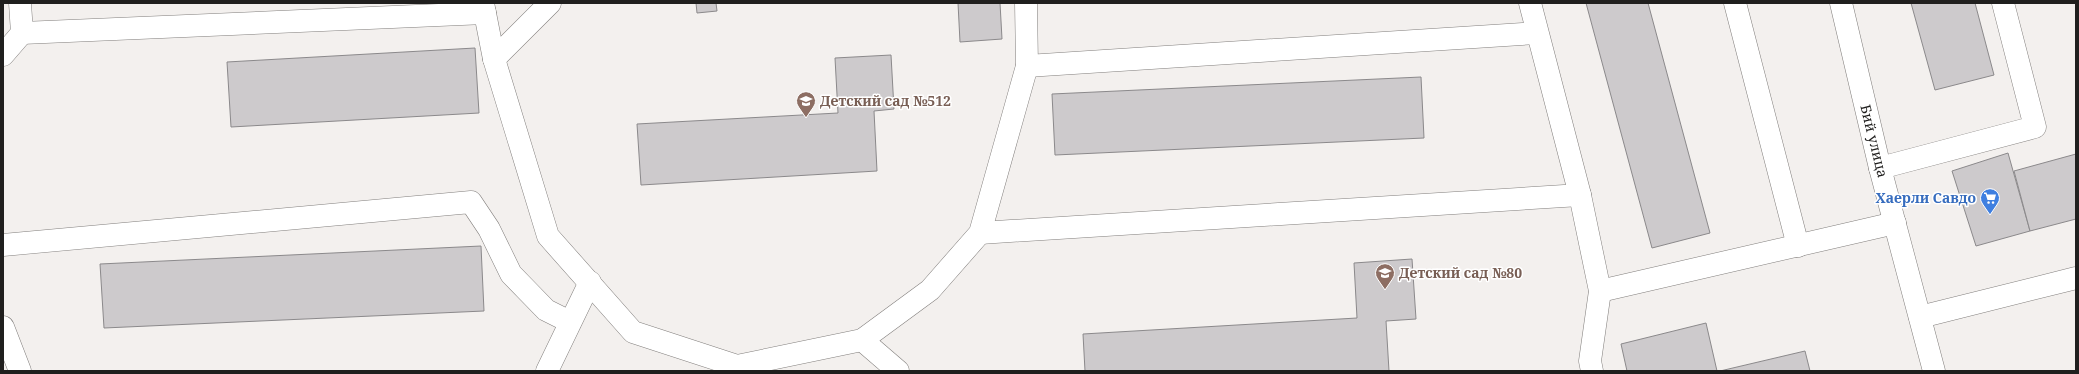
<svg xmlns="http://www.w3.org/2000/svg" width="2079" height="374" viewBox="0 0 2079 374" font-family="'Noto Serif',serif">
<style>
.building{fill:#cdcacc;stroke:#8b898b}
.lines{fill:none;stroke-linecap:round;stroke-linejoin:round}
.minor-casing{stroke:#827f7d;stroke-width:23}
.minor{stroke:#fff;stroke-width:22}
.labels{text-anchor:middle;stroke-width:3;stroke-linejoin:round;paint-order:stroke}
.education-label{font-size:14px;font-weight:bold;fill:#785e54;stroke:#fff;text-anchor:start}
.street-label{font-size:14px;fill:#201f1e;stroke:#fff}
.shop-label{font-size:14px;font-weight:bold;fill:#366cbe;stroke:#fff;text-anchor:end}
</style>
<rect width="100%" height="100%" fill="#f3f0ee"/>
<g class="building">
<path d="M696 3H716L717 11 697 13Z"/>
<path d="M958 3H1000L1002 39 960 42Z"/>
<path d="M1586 3H1648L1710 233 1652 248Z"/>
<path d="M1911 3H1975L1994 75 1935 90Z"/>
<path d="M475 48 479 113 231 127 227 62Z"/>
<path d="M891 55 894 109 874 111 877 171 641 185 637 124 838 113 835 58Z"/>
<path d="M1421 77 1424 138 1055 155 1052 94Z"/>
<path d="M2008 153 2030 231 1976 246 1952 171Z"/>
<path d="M2076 154V219L2030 231 2014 171Z"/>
<path d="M481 246 484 311 104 328 100 264Z"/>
<path d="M1412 259 1416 319 1386 321 1389 371H1085L1083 334 1357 318 1354 263Z"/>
<path d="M1706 323 1717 371H1627L1621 344Z"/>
<path d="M1805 351 1810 371H1720Z"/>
</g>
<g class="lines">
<defs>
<g id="minor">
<path d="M483 3 494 59 548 236 633 332 737 366 862 340 930 290 980 233 1027 66 1026 3"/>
<path d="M1530 3 1580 195 1600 291 1895 223"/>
<path d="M1735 3 1798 246"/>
<path d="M1841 3 1880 168 1934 371"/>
<path d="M22 33 485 13"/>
<path d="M3 55 22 33 20 3"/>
<path d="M494 59 550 3"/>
<path d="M1027 66 1537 33"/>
<path d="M1880 168 2035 127 2003 3"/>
<path d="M980 233 1580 195"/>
<path d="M3 245 471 202 489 229 511 274 546 310 570 322"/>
<path d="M1920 317 2076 278"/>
<path d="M3 327 20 371"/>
<path d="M862 340 898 371"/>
<path d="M547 371 590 282"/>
<path d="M1592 371 1590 361 1600 291"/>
</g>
</defs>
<use href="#minor" class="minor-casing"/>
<use href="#minor" class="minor"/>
</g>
<defs>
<symbol id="school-pin" viewBox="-11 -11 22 30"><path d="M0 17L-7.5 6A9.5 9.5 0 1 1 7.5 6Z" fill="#8d6e63" stroke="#fff"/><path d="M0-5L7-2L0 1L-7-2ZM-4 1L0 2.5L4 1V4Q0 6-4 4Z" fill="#fff"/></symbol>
<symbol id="supermarket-pin" viewBox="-11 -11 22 30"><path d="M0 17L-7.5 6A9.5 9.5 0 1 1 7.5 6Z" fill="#3f7fe0" stroke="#fff"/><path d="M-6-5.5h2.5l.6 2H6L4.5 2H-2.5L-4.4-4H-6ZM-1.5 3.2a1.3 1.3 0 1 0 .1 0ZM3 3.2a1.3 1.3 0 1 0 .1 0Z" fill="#fff"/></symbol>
</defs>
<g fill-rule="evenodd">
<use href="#school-pin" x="795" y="90" width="22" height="30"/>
<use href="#supermarket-pin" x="1979" y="187" width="22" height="30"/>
<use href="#school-pin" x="1374" y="262" width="22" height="30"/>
</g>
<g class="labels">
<g class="education-label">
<text x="820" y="106">Детский сад №512</text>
<text x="1399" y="278">Детский сад №80</text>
</g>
<g class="street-label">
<text transform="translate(1874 141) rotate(76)" y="5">Бий улица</text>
</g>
<g class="shop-label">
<text x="1976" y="203">Хаерли Савдо</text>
</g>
</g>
<rect width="2079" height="374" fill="none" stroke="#201f1e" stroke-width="8"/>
</svg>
